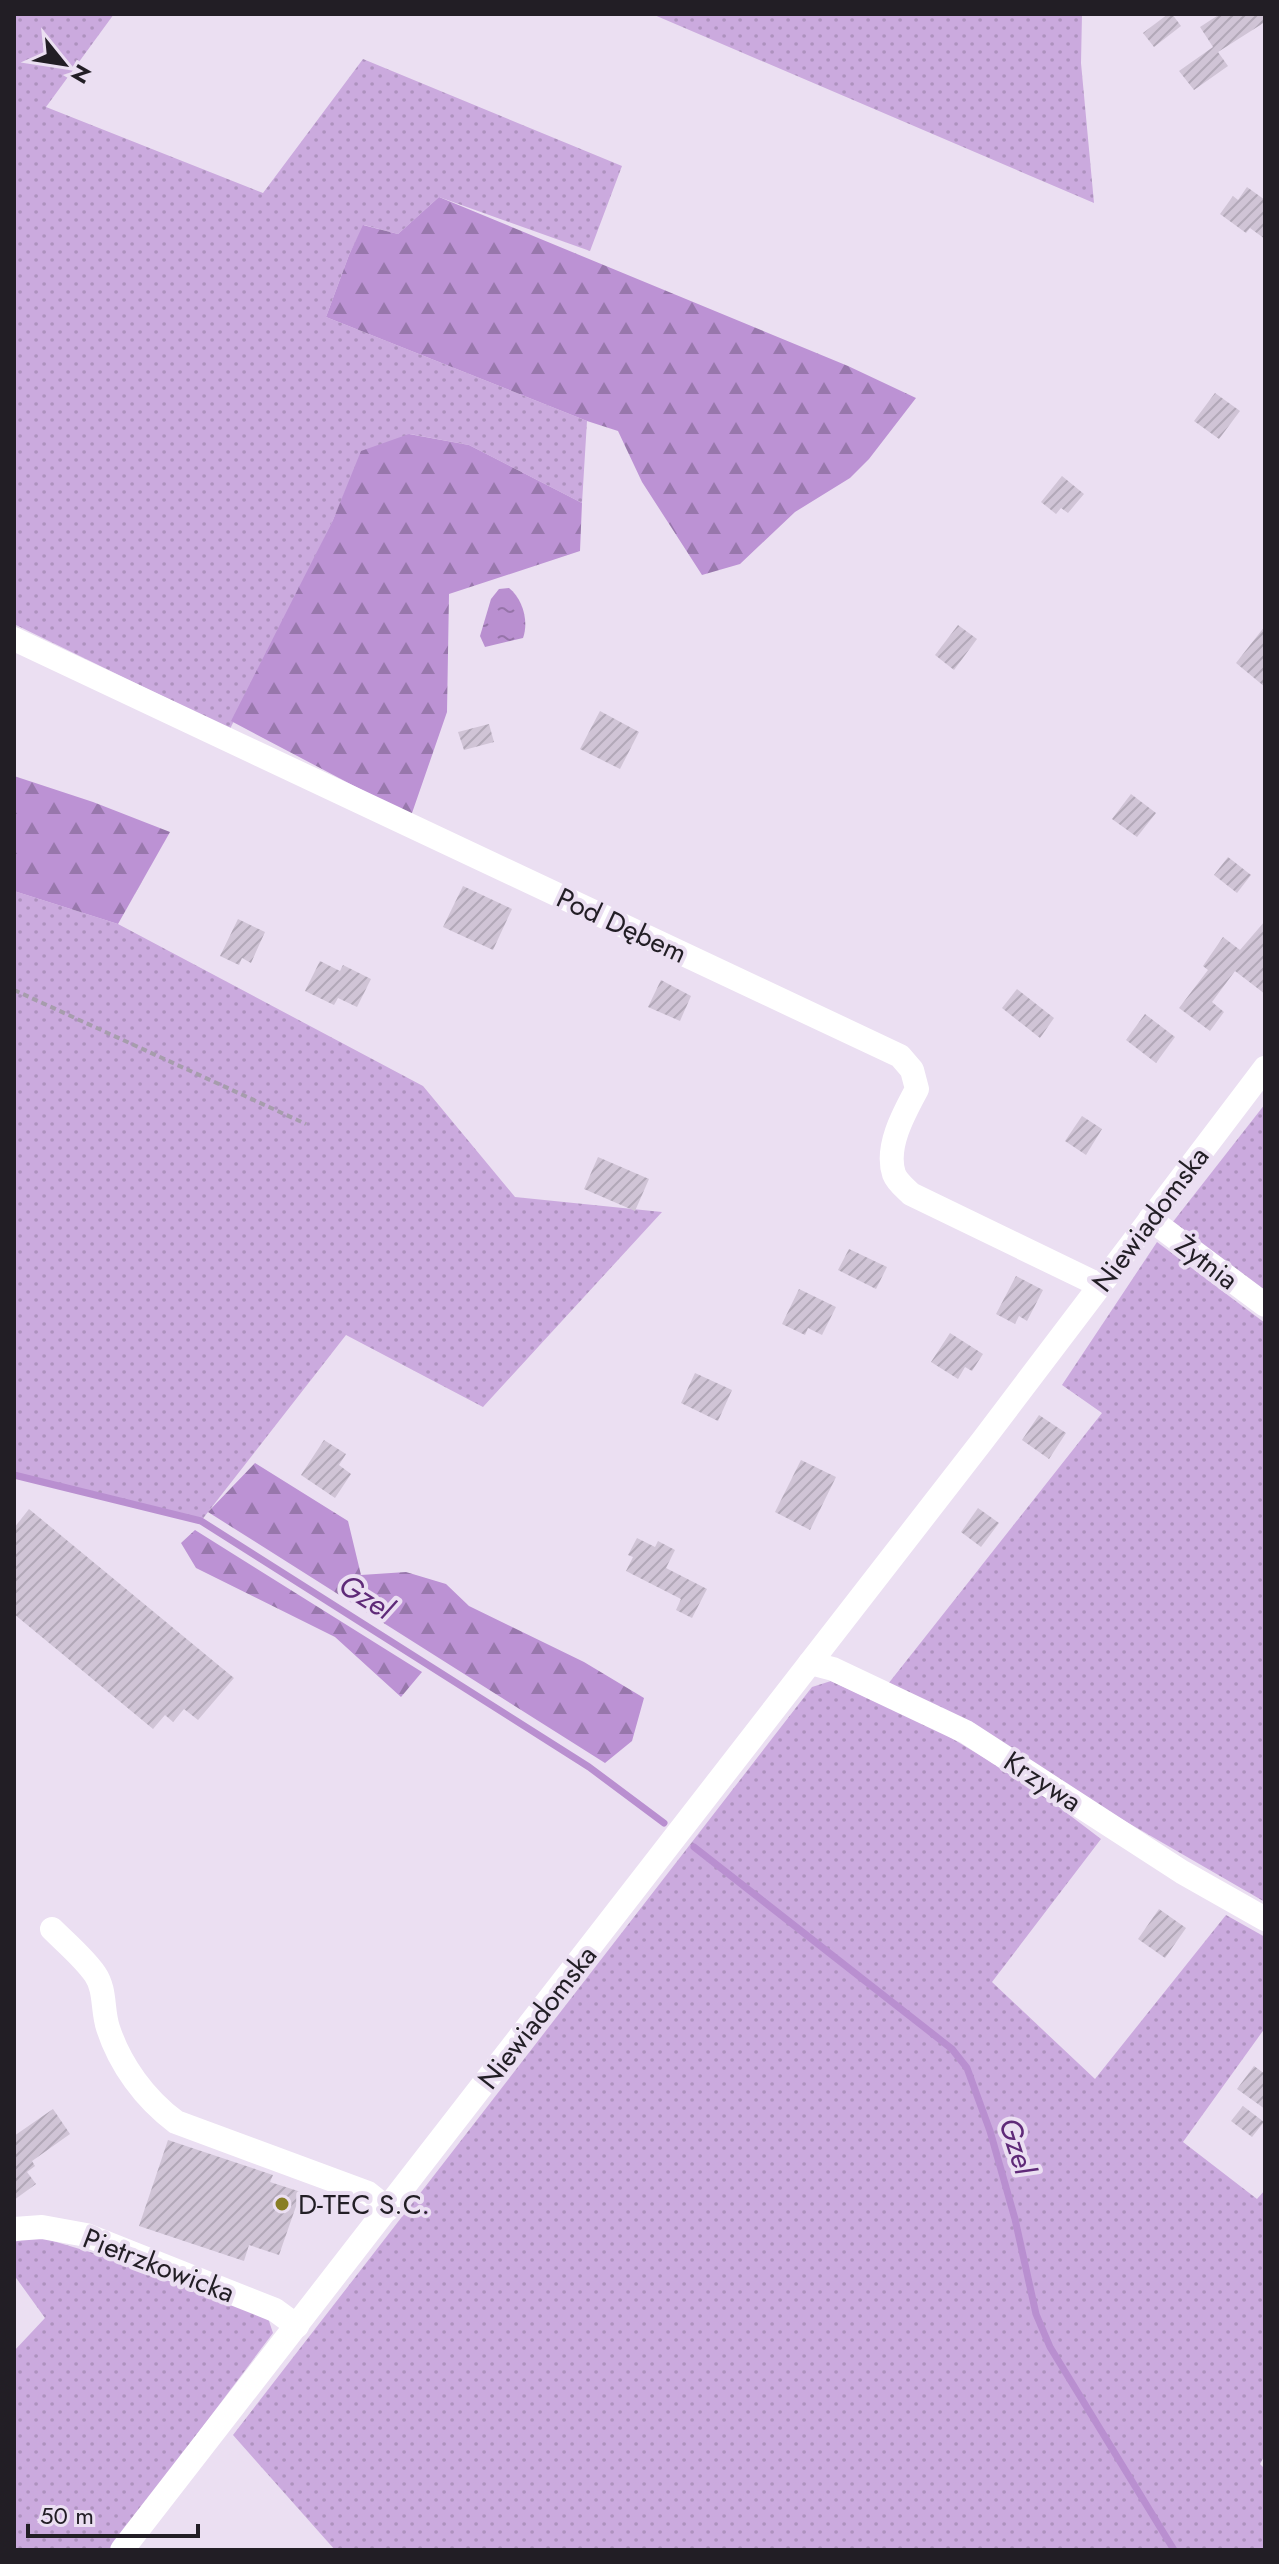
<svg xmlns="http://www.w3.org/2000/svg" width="1279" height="2564" viewBox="0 0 1279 2564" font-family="Jost,sans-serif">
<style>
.grass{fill:url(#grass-dots)}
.forest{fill:url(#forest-firs)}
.water{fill:url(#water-ripples)}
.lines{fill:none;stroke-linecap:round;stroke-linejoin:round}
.stream{stroke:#b98fd0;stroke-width:7}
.building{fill:url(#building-hatch)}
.path{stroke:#a69dac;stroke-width:4;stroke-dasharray:6 4;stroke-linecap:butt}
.minor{stroke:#fff;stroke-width:24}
.poi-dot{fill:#887e25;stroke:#ebdff2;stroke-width:3}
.labels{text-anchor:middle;stroke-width:8;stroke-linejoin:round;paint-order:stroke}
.street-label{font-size:28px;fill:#221e25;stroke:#ebdff2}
.poi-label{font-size:28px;fill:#221e25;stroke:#ebdff2;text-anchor:start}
.water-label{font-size:30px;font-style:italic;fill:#5f2a78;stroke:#ebdff2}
</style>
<defs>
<pattern id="grass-dots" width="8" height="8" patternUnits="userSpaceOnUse" patternTransform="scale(2)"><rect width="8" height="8" fill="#cbaade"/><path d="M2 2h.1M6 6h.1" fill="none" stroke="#ae92be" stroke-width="1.8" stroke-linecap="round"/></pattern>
<pattern id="forest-firs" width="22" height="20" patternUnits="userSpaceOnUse" patternTransform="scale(2)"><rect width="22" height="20" fill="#bc92d4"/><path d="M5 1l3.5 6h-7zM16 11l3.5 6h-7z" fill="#9877ac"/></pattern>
<pattern id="water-ripples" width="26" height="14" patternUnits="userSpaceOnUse" patternTransform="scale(2)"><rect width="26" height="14" fill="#b98fd0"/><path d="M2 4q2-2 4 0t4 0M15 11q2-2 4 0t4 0" fill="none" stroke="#9674a9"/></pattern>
<pattern id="building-hatch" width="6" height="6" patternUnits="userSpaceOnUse" patternTransform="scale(2)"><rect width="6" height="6" fill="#d0c4d6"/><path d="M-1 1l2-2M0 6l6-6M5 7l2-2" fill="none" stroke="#b2a8b8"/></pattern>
</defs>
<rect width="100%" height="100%" fill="#ebdff2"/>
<g class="grass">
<path d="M14 14H114L46 107 263 193 363 59 622 166 590 251 439 197 398 234 364 225 349 255 326 317 587 421 582 503 469 445 410 434 357 464 333 520 230 729 14 624Z"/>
<path d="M652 14H1082L1081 63 1094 203Z"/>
<path d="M14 891 118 924 423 1086 515 1197 662 1212 483 1407 346 1335 201 1521 14 1475Z"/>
<path d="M1265 1104V1294L1165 1232Z"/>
<path d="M1157 1242 1265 1323V1902L888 1684 1102 1413 1062 1385Z"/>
<path d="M831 1681 943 1733 1034 1788 1101 1839 992 1982 1095 2079 1226 1915 1265 1937V2028L1183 2142 1257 2199 1265 2190V2455L1260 2464 1265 2469V2550H335L233 2435 812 1687Z"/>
<path d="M36 2236 147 2269 268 2318 273 2333 110 2550H14V2351L45 2318 14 2275V2242Z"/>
</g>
<g class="forest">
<path d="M439 197 848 366 916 398 869 459 850 478 795 512 740 564 702 575 642 482 618 431 587 421 326 317 349 255 363 225 398 234Z"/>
<path d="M409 434 469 445 582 503 580 551 449 594 447 712 411 816 231 721 333 520 361 451Z"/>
<path d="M14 776 93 802 170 832 118 924 14 891Z"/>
<path d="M255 1463 348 1521 361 1575 406 1572 446 1584 469 1606 584 1662 644 1698 632 1741 605 1763 208 1512Z"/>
<path d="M195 1530 422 1672 401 1697 335 1637 196 1568 181 1543Z"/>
</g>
<path class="water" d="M509 588C523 599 529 622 523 638L485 647 480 636 491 599 499 589Z"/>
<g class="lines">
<g class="stream">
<path d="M14 1475 201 1521 589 1767 664 1823"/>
<path d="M694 1847 952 2049 967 2068 990 2131 1015 2219 1036 2314 1050 2347 1174 2550"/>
</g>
</g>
<g class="building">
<path d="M1168 14H1172L1181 26 1154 47 1143 33Z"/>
<path d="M1220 14H1265V22L1218 52 1228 66 1194 90 1179 71 1213 47 1200 27Z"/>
<path d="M1247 187 1265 200V239L1250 228 1246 233 1220 214 1233 196 1238 200Z"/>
<path d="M1215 393 1240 411 1219 439 1194 421Z"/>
<path d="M1062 476 1084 494 1068 513 1061 508 1056 514 1041 502Z"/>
<path d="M958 625 977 639 954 670 935 655Z"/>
<path d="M1265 626V687L1236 663Z"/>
<path d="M600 711 639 732 620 769 580 749Z"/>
<path d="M489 724 494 742 464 750 458 732Z"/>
<path d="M1131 794 1156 813 1137 837 1112 819Z"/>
<path d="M1228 857 1251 875 1237 893 1214 875Z"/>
<path d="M463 886 512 909 493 950 443 927Z"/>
<path d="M238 919 265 932 251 963 242 958 239 965 220 956Z"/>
<path d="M1265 921V994L1235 971 1212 1002 1224 1012 1210 1031 1179 1008 1208 970 1203 966 1223 937 1240 950Z"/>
<path d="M320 961 340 971 343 965 371 979 357 1007 338 998 334 1005 305 991Z"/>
<path d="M661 980 691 996 680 1021 648 1007Z"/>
<path d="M1017 989 1054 1018 1040 1038 1002 1008Z"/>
<path d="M1145 1014 1175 1037 1156 1063 1126 1040Z"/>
<path d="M1082 1116 1102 1129 1086 1155 1065 1141Z"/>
<path d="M598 1157 649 1179 635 1211 584 1189Z"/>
<path d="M849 1249 887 1267 876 1289 838 1270Z"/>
<path d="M1016 1276 1043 1290 1027 1321 1019 1316 1015 1324 996 1314Z"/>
<path d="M799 1289 836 1307 822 1335 808 1328 805 1335 782 1324Z"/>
<path d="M950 1333 983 1354 972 1371 965 1367 958 1379 931 1362Z"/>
<path d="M695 1373 732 1390 718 1421 681 1403Z"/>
<path d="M1039 1415 1066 1433 1049 1459 1022 1440Z"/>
<path d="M324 1440 346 1454 339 1465 351 1474 335 1498 301 1475Z"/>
<path d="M801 1460 836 1477 810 1530 775 1512Z"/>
<path d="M978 1508 999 1523 981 1547 961 1532Z"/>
<path d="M29 1509 234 1678 198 1720 184 1709 173 1722 165 1715 153 1729 14 1614V1528Z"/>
<path d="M637 1538 655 1547 658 1541 675 1550 666 1568 707 1589 692 1618 676 1610 681 1599 626 1571 633 1557 628 1555Z"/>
<path d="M1159 1909 1186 1928 1165 1958 1138 1939Z"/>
<path d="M1254 2066 1265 2074V2109L1237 2089Z"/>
<path d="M1243 2106 1264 2122 1252 2137 1231 2121Z"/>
<path d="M53 2109 70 2134 32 2161 35 2166 27 2172 36 2184 14 2200V2136Z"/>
<path d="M168 2140 273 2175 270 2182 301 2192 279 2255 249 2245 244 2261 139 2226Z"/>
</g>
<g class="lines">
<path class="path" d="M14 990 306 1124"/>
<g class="minor">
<path d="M14 639 900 1056 912 1070 917 1089C904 1113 885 1147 894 1174 897 1182 905 1188 911 1194L1099 1285"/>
<path d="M1150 1219 1265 1305"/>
<path d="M810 1663 833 1669 966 1732 1182 1872 1265 1919"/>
<path d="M52 1929C66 1943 84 1958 95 1974 106 1990 102 2010 108 2028 120 2065 145 2099 176 2122L368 2193 388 2209"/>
<path d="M14 2229 42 2227 86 2235 275 2310 297 2326"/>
<path d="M122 2550 983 1440 1265 1068"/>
</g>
</g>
<circle class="poi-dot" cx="282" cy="2204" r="8"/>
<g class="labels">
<g class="street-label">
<text transform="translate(622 925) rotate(25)" y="10">Pod Dębem</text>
<text transform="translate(1150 1219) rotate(-53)" y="10">Niewiadomska</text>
<text transform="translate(1207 1262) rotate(37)" y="10">Żytnia</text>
<text transform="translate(1043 1781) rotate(33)" y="10">Krzywa</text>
<text transform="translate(537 2017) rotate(-52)" y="10">Niewiadomska</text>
<text transform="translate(159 2265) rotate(21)" y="10">Pietrzkowicka</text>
</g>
<g class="poi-label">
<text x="298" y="2214">D-TEC S.C.</text>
</g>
<g class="water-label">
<text transform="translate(366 1597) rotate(32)" y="10">Gzel</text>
<text transform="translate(1017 2146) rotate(72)" y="10">Gzel</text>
</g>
</g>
<rect width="1279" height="2564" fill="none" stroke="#221e25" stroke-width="32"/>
<g transform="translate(64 64) rotate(120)" stroke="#ebdff2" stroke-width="6" paint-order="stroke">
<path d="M0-6L14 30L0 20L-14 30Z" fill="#221e25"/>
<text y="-12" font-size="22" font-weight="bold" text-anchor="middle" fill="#221e25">N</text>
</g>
<path d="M28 2524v12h170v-12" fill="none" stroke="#221e25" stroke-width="4"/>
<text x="40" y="2524" font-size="24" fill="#221e25" stroke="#ebdff2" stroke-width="6" paint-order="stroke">50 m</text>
</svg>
